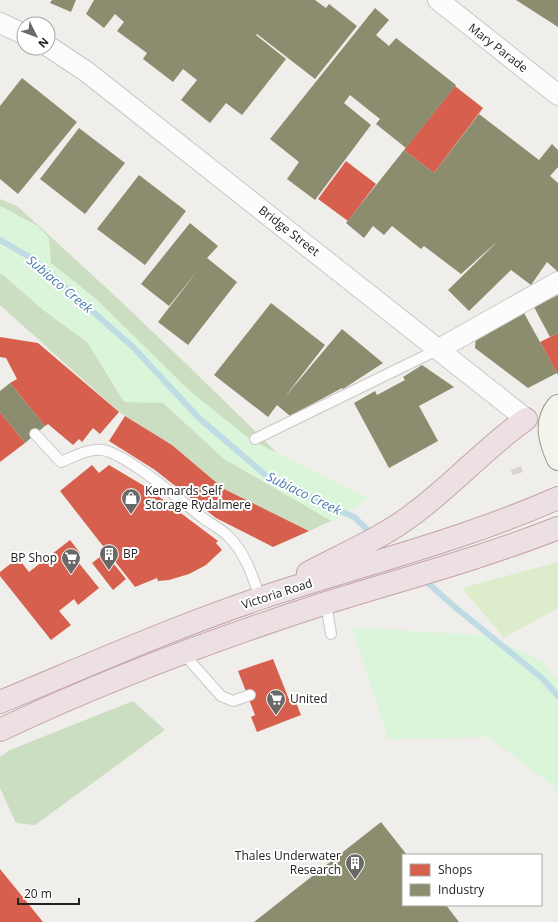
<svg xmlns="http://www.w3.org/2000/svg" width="558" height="922" viewBox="0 0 558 922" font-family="'Open Sans',sans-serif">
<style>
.grass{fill:#ddeccb}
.forest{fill:#cbdec1}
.park{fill:#daf5da}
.shops{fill:#d6604d}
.industry{fill:#8c8c6e}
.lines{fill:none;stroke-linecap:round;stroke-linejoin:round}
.stream{stroke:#bfdbe3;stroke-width:6}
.building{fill:#d7d4d2}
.lane-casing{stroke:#c9c8c7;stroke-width:12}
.street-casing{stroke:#c9c8c7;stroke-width:22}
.secondary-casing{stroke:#999a82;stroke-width:24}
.highway-casing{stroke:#c5a2ac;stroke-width:24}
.lane{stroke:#fdfcfc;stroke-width:10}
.street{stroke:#fdfcfc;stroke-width:20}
.secondary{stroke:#f4f4ed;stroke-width:22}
.highway{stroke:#ece0e2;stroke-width:22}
.labels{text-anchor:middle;stroke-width:4;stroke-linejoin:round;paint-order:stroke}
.street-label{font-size:12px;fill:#222;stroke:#fff}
.poi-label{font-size:12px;fill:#222;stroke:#fff;text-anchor:start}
.water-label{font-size:13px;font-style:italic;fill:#4a7aab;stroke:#fff}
</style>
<rect width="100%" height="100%" fill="#f0eeeb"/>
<path class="grass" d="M558 562V608L504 638 462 588Z"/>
<g class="forest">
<path d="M0 199 17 206C128 306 236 410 340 517L309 531 224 489 172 445 119 412 0 305Z"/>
<path d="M133 701 165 730 35 825 16 823 0 788V757L10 750Z"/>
</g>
<g class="park">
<path d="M0 206 38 226 49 238 51 263 95 298 191 392 251 440 369 498 333 522 224 459 163 403 124 402 87 342 43 310 3 275 0 274Z"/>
<path d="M352 627 490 636 542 661 558 681V797L554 787 489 737 388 739Z"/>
</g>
<g class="shops">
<path d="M455 86 483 108 434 173 404 150Z"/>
<path d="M346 161 376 184 348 221 318 199Z"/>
<path d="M558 333V375L540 342Z"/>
<path d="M0 337 38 343 119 412 100 434 93 428 82 442 79 439 73 445 48 424 45 426 10 383 17 379 6 358 0 357Z"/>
<path d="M0 412 25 443 0 462Z"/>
<path d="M125 416 172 445 224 489 309 531 273 547 216 518 155 470 109 441Z"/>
<path d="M92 465 99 473 109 465 146 487 218 541 216 543 222 550 206 565 189 574 169 580 158 581 157 578 135 587 60 491Z"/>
<path d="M70 540 80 553 74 557 99 588 78 605 74 599 59 611 71 625 51 640 0 576V572L18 558 29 572Z"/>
<path d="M105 553 126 579 113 590 92 563Z"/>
<path d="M273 659 290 702 295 700 301 715 257 732 251 717 255 715 238 671Z"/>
<path d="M0 869 43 922H0Z"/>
</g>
<g class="industry">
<path d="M52 0H76L71 12 50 3Z"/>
<path d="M94 0H315L326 8 329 4 357 26 315 79 257 34 256 35 286 59 242 115 226 103 210 123 181 100 197 80 183 69 173 82 143 59 147 53 117 31 124 22 115 14 104 28 86 14Z"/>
<path d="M516 0H558V27Z"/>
<path d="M375 8 389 20 376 35 389 46 396 38 456 85 406 148 376 124 380 119 350 95 344 103 371 125 315 200 287 179 299 162 270 139Z"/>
<path d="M22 78 77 122 18 194 0 179V106Z"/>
<path d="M479 114 539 160 552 144 558 150V167L550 176 558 183V272L547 262 531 285 511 270 469 311 448 290 499 240 461 274 424 246 421 249 392 226 384 235 373 226 364 238 346 223 404 150 434 173Z"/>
<path d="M79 128 125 163 85 214 40 179Z"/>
<path d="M139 175 186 211 145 265 97 229Z"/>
<path d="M190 223 218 246 207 258 237 282 188 345 158 322 198 270 169 306 141 284Z"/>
<path d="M558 295V333L550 337 534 307Z"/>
<path d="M271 303 325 345 284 398 342 329 383 363 343 389 342 388 290 416 277 405 268 417 214 375Z"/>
<path d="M524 313 557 373 528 388 475 348 476 337Z"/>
<path d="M422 365 454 387 419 406 438 441 389 468 354 403 375 391 377 395 405 380 403 377Z"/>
<path d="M10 383 45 426 25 443 0 412V391Z"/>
<path d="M381 822 407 855H403V905H446L459 922H254Z"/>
</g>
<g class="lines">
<g class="stream">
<path d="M0 240 33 259 133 347 199 418 269 478 354 517 373 535"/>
<path d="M422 578 456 608 542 678 558 696"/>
</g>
</g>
<path class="building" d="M521 466 523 472 512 475 511 470Z"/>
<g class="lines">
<defs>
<g id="lane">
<path d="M35 434 61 462C73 457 89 448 102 450 126 453 182 502 203 518 211 524 221 529 228 536 245 552 253 577 260 598"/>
<path d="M255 439 439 349"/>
<path d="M326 603 331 634"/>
<path d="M182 652 221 696 233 701 250 695"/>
</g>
<g id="street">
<path d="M438 0 558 95"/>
<path d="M0 23 24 34"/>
<path d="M48 46 87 72 526 419"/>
<path d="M439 349 558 282"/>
</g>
<path id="secondary" d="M558 406C544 422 550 441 558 459"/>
<g id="highway">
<path d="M308 573C341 555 382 538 412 515 452 486 485 448 526 419"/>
<path d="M0 702C87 666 172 628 261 598 360 565 463 540 558 498"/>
<path d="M0 730C105 680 215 639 326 603 403 579 482 558 558 528"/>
</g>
</defs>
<use href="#lane" class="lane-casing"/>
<use href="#street" class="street-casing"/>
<use href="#secondary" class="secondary-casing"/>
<use href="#highway" class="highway-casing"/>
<use href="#lane" class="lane"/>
<use href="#street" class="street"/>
<use href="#secondary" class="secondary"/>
<use href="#highway" class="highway"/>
</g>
<defs>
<symbol id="shop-pin" viewBox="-11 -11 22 30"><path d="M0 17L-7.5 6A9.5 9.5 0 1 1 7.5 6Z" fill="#6a6968" stroke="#fff"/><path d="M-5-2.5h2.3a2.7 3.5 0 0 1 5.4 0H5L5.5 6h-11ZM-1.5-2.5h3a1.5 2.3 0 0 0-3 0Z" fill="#fff"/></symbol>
<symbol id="building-pin" viewBox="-11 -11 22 30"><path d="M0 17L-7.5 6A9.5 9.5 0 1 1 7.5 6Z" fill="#6a6968" stroke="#fff"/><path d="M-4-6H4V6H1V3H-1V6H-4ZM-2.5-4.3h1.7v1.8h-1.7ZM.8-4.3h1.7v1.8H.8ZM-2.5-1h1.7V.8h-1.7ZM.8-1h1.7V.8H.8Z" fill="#fff"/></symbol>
<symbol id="supermarket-pin" viewBox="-11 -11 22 30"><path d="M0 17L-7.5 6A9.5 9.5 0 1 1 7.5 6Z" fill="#6a6968" stroke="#fff"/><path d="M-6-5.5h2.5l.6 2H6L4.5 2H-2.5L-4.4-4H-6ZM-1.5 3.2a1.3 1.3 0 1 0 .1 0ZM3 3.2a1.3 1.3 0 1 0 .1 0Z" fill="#fff"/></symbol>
</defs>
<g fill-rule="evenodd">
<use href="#shop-pin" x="120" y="487" width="22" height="30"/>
<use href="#building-pin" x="98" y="543" width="22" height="30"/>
<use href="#supermarket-pin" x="60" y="547" width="22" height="30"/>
<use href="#supermarket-pin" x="265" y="688" width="22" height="30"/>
<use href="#building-pin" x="344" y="852" width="22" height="30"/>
</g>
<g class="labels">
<g class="street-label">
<text transform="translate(498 48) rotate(38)" y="4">Mary Parade</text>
<text transform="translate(289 231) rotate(38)" y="4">Bridge Street</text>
<text transform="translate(277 594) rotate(-18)" y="4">Victoria Road</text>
</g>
<g class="poi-label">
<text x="145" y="495">Kennards Self<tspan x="145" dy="14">Storage Rydalmere</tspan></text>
<text x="123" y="558">BP</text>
<text x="57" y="562" text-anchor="end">BP Shop</text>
<text x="290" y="703">United</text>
<text x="341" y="860" text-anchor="end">Thales Underwater<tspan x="341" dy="14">Research</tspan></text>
</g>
<g class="water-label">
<text transform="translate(60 284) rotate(40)" y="5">Subiaco Creek</text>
<text transform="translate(304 493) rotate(26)" y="5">Subiaco Creek</text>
</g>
</g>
<rect x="402" y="854" width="140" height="52" fill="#ffffff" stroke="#a7a7a7"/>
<rect x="410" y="864" width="20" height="12" fill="#d6604d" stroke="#a7a7a7"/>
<text x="438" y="874" font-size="12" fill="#222222">Shops</text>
<rect x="410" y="884" width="20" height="12" fill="#8c8c6e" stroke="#a7a7a7"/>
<text x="438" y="894" font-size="12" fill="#222222">Industry</text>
<g transform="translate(36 36) rotate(132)"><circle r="19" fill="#ffffff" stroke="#a7a7a7"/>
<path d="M0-3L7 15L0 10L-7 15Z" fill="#6a6968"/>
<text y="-6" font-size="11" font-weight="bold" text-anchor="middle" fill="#222222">N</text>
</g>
<path d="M18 898v6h61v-6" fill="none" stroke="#222222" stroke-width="2"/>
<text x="24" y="898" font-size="12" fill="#222222" stroke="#ffffff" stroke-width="3" paint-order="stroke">20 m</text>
</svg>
